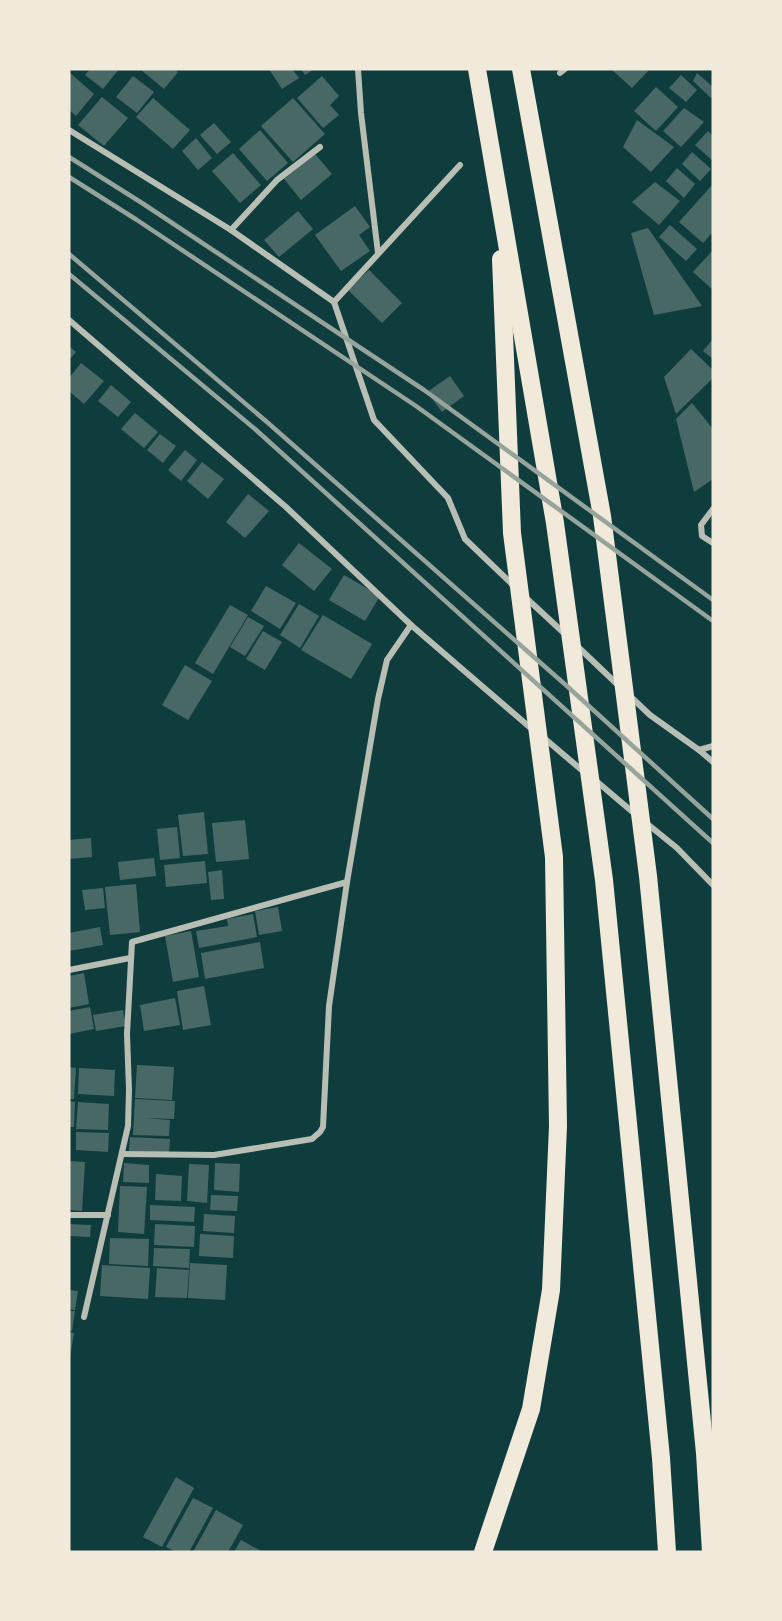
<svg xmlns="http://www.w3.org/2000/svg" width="782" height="1621" viewBox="0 0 782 1621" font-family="'Roboto Condensed',sans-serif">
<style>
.building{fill:#486865}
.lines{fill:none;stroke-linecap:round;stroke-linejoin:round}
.minor{stroke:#b8beb3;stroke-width:6}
.motorway{stroke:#f1e9da;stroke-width:18}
.rail{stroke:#97a49c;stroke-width:4.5}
</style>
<rect width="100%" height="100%" fill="#0f3d3e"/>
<g class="building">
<path d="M90 69H119L103 89 85 75Z"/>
<path d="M140 69H174L178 72 164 89Z"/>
<path d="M269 69H292L299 78 282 89Z"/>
<path d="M301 69H314L305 75Z"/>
<path d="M611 69H650L632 88Z"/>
<path d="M69 72 94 94 76 116 69 110Z"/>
<path d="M697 73 713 87V95L711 98 693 81Z"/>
<path d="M681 75 697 90 686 102 669 88Z"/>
<path d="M133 76 154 92 137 113 116 97Z"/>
<path d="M322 76 339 96 330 105 339 115 323 128 297 98Z"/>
<path d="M656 87 678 107 656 131 634 111Z"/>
<path d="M102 97 128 118 104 146 78 125Z"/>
<path d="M153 98 190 130 173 149 136 117Z"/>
<path d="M293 98 325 134 293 162 261 126Z"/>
<path d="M684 108 704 122 681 147 663 131Z"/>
<path d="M637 120 674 147 651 172 623 147Z"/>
<path d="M214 123 231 142 217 154 200 135Z"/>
<path d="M260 130 288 163 267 181 239 149Z"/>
<path d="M708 131 713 136V161L695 145Z"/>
<path d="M196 138 212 158 198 170 182 151Z"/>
<path d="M692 152 711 169 700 181 682 164Z"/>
<path d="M233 153 261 185 240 203 212 171Z"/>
<path d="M315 154 332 174 301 200 284 179Z"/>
<path d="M677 168 695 184 684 198 666 181Z"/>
<path d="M655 182 680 201 659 225 632 202Z"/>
<path d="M713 184V232L703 243 679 222Z"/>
<path d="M355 206 370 227 359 235 370 251 341 271 315 235Z"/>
<path d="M298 211 313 229 279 257 264 240Z"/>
<path d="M670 225 697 249 686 261 659 237Z"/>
<path d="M648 228 702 306 654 315 631 233Z"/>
<path d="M713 250V290L693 272Z"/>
<path d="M369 270 402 303 382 323 348 290Z"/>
<path d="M713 339V359L703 351Z"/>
<path d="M69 346 76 352 69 360Z"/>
<path d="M691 349 713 370V378L676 414 664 377Z"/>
<path d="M81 363 104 381 84 404 69 391V378Z"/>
<path d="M450 376 464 396 442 412 427 392Z"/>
<path d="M111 385 131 402 118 417 98 401Z"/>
<path d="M692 403 713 429V479L694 492 676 419Z"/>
<path d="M135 413 158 432 144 448 121 429Z"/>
<path d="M160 434 176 446 163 463 147 450Z"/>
<path d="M185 450 197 460 181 481 168 470Z"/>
<path d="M202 462 224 479 208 499 187 481Z"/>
<path d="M248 494 269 511 245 538 226 522Z"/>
<path d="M299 543 332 569 314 591 282 565Z"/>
<path d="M344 575 380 596 365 621 329 600Z"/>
<path d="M266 586 296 603 280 629 251 611Z"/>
<path d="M299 604 319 616 300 648 280 635Z"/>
<path d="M230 605 248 615 213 674 195 663Z"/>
<path d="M323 615 372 644 351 679 301 650Z"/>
<path d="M248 617 264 626 245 656 230 647Z"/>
<path d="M263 631 282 642 265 670 246 659Z"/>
<path d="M185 665 212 681 188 720 162 705Z"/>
<path d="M204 812 208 854 183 856 178 815Z"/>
<path d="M245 820 249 859 216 862 212 823Z"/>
<path d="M177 827 180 858 160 860 157 829Z"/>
<path d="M91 838 92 857 69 859V840Z"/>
<path d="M154 858 156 876 120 880 118 862Z"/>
<path d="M205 861 207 883 166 887 164 865Z"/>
<path d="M222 870 224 899 211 900 208 872Z"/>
<path d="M136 884 140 932 110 935 105 887Z"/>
<path d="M103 888 105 908 85 910 82 890Z"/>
<path d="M278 907 282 931 259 935 255 911Z"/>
<path d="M253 914 257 937 199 948 196 931 228 926 227 919Z"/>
<path d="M100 927 103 945 69 951V933Z"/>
<path d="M191 931 199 977 173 982 165 936Z"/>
<path d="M260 942 264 968 205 979 201 953Z"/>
<path d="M84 973 89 1004 69 1008V976Z"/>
<path d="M204 986 211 1025 183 1030 177 991Z"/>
<path d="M175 998 180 1025 144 1031 140 1005Z"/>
<path d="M90 1007 94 1029 69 1034V1011Z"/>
<path d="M123 1010 126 1026 96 1031 93 1015Z"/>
<path d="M137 1065 174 1067 172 1100 135 1098Z"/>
<path d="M69 1067 76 1068 74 1099H69Z"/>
<path d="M79 1068 115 1070 114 1096 78 1094Z"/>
<path d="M135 1099 175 1101 174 1119 144 1118 170 1120 169 1136 133 1135Z"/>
<path d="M69 1101 75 1102 74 1127H69Z"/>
<path d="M78 1102 109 1104 108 1130 76 1129Z"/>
<path d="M76 1132 109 1133 108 1152 76 1150Z"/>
<path d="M130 1137 170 1139 169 1153 129 1151Z"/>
<path d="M69 1161 85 1162 82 1211 69 1210Z"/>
<path d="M124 1163 149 1165V1183L123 1182Z"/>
<path d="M215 1163 240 1164 239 1192 214 1190Z"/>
<path d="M189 1164 209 1165 207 1203 187 1201Z"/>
<path d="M156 1174 182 1176 181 1201 155 1200Z"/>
<path d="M120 1186 147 1187 144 1234 118 1232Z"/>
<path d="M211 1195 238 1196 237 1211 210 1210Z"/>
<path d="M150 1205 195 1207 194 1222 150 1220Z"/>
<path d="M204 1214 235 1216 234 1233 203 1231Z"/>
<path d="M69 1224 91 1225 90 1237 69 1236Z"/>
<path d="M155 1224 195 1226 194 1247 154 1245Z"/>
<path d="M200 1234 234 1236 233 1258 199 1256Z"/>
<path d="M110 1238 149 1239 148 1266 109 1264Z"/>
<path d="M154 1248 190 1249 189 1268 153 1266Z"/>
<path d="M190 1263 227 1265 225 1300 188 1298Z"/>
<path d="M102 1265 150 1268 148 1299 100 1296Z"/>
<path d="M157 1268 189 1270 187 1298 155 1297Z"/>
<path d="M69 1290 78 1291 75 1310 69 1309Z"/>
<path d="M69 1311H75L72 1331 69 1330Z"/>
<path d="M69 1332 74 1333 70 1358H69Z"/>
<path d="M176 1477 194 1488 162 1547 143 1537Z"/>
<path d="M193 1498 213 1508 189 1552H176L166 1547Z"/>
<path d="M216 1510 243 1525 228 1552H193Z"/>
<path d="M241 1540 263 1552H234Z"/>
</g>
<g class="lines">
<g class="minor">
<path d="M358 69 361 113 378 253"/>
<path d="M560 73 565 69"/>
<path d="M69 130 231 230 334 302 460 165"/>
<path d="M231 230 277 180 320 147"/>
<path d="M334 302 374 420 448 498 465 539 515 587"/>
<path d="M69 320 286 507 411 625 533 730"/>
<path d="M713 509 701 525 702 536 713 543"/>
<path d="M524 596 565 634"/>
<path d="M576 645 619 686"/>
<path d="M631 697 650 715 699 750"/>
<path d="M544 738 584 772"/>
<path d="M713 746 699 750 713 762"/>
<path d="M595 780 635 814"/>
<path d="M645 822 677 848 713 885"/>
<path d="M69 970 130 958"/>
<path d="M123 1154 214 1155 312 1139 320 1132 323 1127 329 1006 347 882 378 699 387 660 411 625"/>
<path d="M69 1215H108"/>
<path d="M84 1317 128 1126 129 1090 127 1034 132 942 347 882"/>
</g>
<g class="motorway">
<path d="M477 69 555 523 604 880 661 1458 667 1552"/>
<path d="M521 69 602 516 648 876 705 1453 711 1552"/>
<path d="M483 1552 531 1409 551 1290 558 1126 554 857 512 533 501 259"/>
</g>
<g class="rail">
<path d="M69 157 142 203 424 390 713 600"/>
<path d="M69 177 137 220 416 406 713 621"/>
<path d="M69 254 267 422 568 687 713 819"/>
<path d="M69 274 255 429 713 843"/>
</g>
</g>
<rect width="782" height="1621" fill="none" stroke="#f1e9da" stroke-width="141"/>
</svg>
